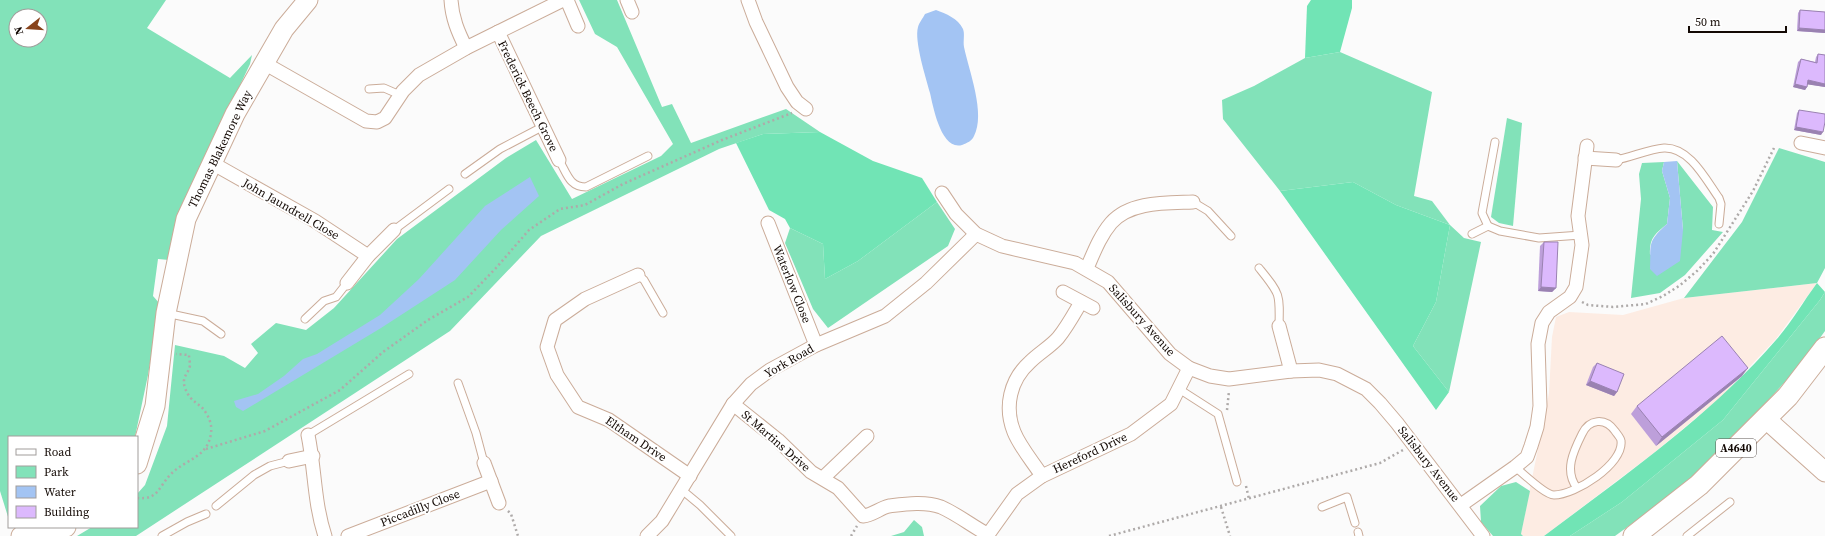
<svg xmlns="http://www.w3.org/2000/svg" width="1825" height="536" viewBox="0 0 1825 536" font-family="'Source Serif 4',serif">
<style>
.built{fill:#fdece3}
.green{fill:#82e2b9;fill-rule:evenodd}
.forest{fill:#71e4b5}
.water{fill:#a3c4f3}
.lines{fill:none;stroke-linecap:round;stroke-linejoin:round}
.lane-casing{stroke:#cbac99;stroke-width:9}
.street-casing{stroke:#cbac99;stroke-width:15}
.secondary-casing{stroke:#cbac99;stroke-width:21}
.primary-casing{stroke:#cbac99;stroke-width:23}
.path{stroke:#aeaaa9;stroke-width:2.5;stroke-dasharray:2 3;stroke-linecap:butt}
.lane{stroke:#fff;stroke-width:7}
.street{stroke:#fff;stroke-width:13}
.secondary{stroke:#fff;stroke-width:19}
.primary{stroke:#fff;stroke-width:21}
.wall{fill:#bd9fda}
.shaded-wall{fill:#9a82b1}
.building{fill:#dcb9fd;stroke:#9a82b1}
.labels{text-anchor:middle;stroke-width:4;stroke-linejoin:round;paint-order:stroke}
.shield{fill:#fff;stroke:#5a534f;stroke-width:1}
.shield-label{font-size:11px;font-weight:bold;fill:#130904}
.street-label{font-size:12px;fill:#130904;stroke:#fff}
</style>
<rect width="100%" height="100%" fill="#fbfbfb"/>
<path class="built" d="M1817 283 1776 339 1720 398 1655 452 1544 536H1523L1521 534 1549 393 1552 337 1556 317 1569 312 1623 315 1684 298Z"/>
<g class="green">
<path d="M0 0H166L147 28 230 78 252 55 250 64 190 192 169 260 158 259 153 296 160 304 148 375 135 437H9V520L0 491ZM16 16H40V40H16Z"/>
<path d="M579 0H617L662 107 672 104 691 143 786 109 820 132 763 134 719 149 541 236 450 331 136 536H77L92 527H137V494L145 485 167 426 175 345 224 356 245 368 258 353 251 344 276 323 306 330 334 308 397 239 506 158 536 140 572 199 661 156 673 144 617 47 595 34Z"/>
<path d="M1340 52 1432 92 1414 196 1432 201 1450 225 1464 238 1481 242 1449 392 1413 346 1436 302 1450 225 1396 205 1353 182 1280 191 1223 119 1222 100 1254 86 1305 58Z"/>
<path d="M1507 118 1522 123 1513 226 1499 223 1491 217Z"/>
<path d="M1779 148 1825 162V268L1817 283 1684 298 1742 222Z"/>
<path d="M1677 161 1713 207 1712 230 1723 232 1685 275 1660 293 1631 298 1641 199 1639 174 1642 163 1664 162 1662 171 1670 198 1667 224C1655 234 1649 238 1650 255L1683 230Z"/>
<path d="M937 202 955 229 948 246 828 328 813 309 785 243 790 228 823 244 825 279 858 261Z"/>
<path d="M1825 292V331L1801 364 1745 426 1681 488 1615 536H1570L1622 502 1723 420 1820 300Z"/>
<path d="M1516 482 1530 491 1521 534 1523 536H1493L1481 522 1480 506 1501 486Z"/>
<path d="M914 520 922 527 924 536H891L904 532Z"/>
</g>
<g class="forest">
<path d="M1311 0H1352V8L1340 52 1305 58 1307 6Z"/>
<path d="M820 132 873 161 922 178 937 202 858 261 825 279 823 244 790 228 785 219 769 210 736 143 763 134Z"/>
<path d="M1353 182 1396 205 1450 225 1436 302 1413 346 1449 392 1436 410 1280 191Z"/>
<path d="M1817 283 1825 292 1820 300 1723 420 1622 502 1570 536H1544C1625 475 1709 417 1776 340 1791 323 1803 302 1817 283Z"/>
</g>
<g class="water">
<path d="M936 10C946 14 958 18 963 29 965 34 963 41 964 47 969 71 986 114 974 136 972 141 967 143 962 145 941 151 933 106 930 93 926 78 914 41 918 27 919 23 923 18 925 14Z"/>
<path d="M1677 161 1683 230 1680 261 1657 276 1650 269C1651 243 1647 242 1667 224L1670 198 1662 171 1664 162Z"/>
<path d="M530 177 539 196 501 230 455 280 381 328 243 411 236 407 234 401 258 394 284 376 303 359 317 354 380 315 419 279 485 206Z"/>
</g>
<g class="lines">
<defs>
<g id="lane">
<path d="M369 89 384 88 400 95"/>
<path d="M559 160C567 173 569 187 586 187L648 156"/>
<path d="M1616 160C1632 157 1649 149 1664 148 1690 147 1706 180 1719 198L1721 204 1719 224"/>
<path d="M465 174 500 149 542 127"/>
<path d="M1193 202 1208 211 1231 236"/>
<path d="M1488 226 1482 213 1495 142"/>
<path d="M394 230 449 189"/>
<path d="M1472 234 1488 226 1500 231 1539 238 1581 235"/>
<path d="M1259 268C1280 294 1280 293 1279 326"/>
<path d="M638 275 644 280 663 313"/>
<path d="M166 313 203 321 221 334"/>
<path d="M305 319 324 301 336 297 347 283"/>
<path d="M458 383 476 433 484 463"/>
<path d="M1179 389 1218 414 1237 482"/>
<path d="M308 435 409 374"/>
<path d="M1515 467C1524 474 1545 495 1554 495 1575 495 1624 464 1621 441 1621 438 1617 434 1615 431 1605 417 1589 419 1582 434 1573 452 1564 471 1577 488"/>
<path d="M682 490 700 505 731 536"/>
<path d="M216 506 254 475 270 466 289 461"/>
<path d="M1322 507 1347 497 1355 523"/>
<path d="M1358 532 1359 536"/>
<path d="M162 536 187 522 206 514"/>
<path d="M1687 536 1730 502"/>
</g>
<g id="street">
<path d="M451 0C452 18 458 32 466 48"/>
<path d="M567 0 578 26"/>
<path d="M627 0 632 12"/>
<path d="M748 0 756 22 787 87 797 102 806 109"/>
<path d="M498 32 559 160"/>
<path d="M264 63 366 121 377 122 385 118 403 91 419 75 466 48 563 0"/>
<path d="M1801 143 1825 148"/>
<path d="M1585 158 1616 160"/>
<path d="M212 163 315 221 368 256"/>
<path d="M942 193 956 214 976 234 1002 246 1075 263 1108 282 1170 354 1189 368 1210 376 1229 379 1291 371 1319 370 1337 374 1366 389 1380 403 1397 423 1483 536"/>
<path d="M768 223 816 345"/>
<path d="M1087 268C1094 252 1100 236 1111 223 1130 201 1167 203 1193 202"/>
<path d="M638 275 585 299 555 320 547 347 557 375 578 407 609 420 690 476"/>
<path d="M347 283 368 256 394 230"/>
<path d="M1063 292 1093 308"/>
<path d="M1279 326 1291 371"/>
<path d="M733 404 778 440 811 472 838 488 863 516C873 515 880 508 889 506 905 504 925 501 941 507 957 514 972 526 987 534"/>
<path d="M308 435C315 469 314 503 325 536"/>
<path d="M289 461 313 456"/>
<path d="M484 463 499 503"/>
<path d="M1042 476C1033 462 1020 447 1014 432 1004 407 1010 380 1030 362 1039 353 1050 347 1058 338 1067 327 1074 314 1081 302"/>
<path d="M823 478 867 436"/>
<path d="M1461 505 1515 467 1527 457 1531 446 1537 427 1540 406 1538 344 1542 323 1549 312 1570 297 1576 287 1582 245 1578 216 1587 146"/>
<path d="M348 536 491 481"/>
<path d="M647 536 662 521 733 404 751 384 770 370 816 345 885 316 926 283 976 234"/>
<path d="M987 536 1017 494 1042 476 1131 434 1171 404 1189 368"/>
</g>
<g id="secondary">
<path d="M1766 419 1825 472"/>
<path d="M137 464 155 406 166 313 186 219 235 114 284 29 308 0"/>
<path d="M21 536 66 527"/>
</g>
<path id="primary" d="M1634 536 1699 485 1788 396 1825 348"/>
</defs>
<use href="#lane" class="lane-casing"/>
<use href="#street" class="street-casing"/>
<use href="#secondary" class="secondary-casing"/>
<use href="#primary" class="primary-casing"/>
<g class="path">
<path d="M1582 302 1588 305 1613 307 1646 304 1663 296 1679 286 1697 271 1713 254 1753 191 1774 148"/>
<path d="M1227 410 1229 391"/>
<path d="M206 449 265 431 340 390 383 352 428 320 468 297 496 268 529 230 560 209 585 205 623 184 722 140 792 113"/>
<path d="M1246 486 1249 499"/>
<path d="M137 498C158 500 158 488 170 475 185 459 208 458 211 433 212 426 210 419 206 413 200 402 191 404 185 388 181 376 189 374 190 365 190 362 189 358 189 355L176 354"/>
<path d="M1221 507 1230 536"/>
<path d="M508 511 511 514 518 536"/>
<path d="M851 536 857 526"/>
<path d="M1109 536 1380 463 1403 450"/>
</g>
<use href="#lane" class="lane"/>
<use href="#street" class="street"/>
<use href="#secondary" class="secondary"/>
<use href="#primary" class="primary"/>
</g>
<g class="wall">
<path d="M1800 10 1825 12V33L1797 31 1798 13Z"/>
<path d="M1818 54 1825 55V87L1807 84V87L1805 90 1793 87 1798 62 1801 59 1815 62 1816 57Z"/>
<path d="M1799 110 1821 135 1794 130 1797 113Z"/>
<path d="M1544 242 1556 288 1552 292 1538 291 1540 246Z"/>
<path d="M1597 363 1617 392 1614 396 1586 385 1593 367Z"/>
<path d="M1742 376 1656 446 1631 414 1637 406Z"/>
</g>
<g class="shaded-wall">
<path d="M1799 28 1825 30V33L1797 31Z"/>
<path d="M1808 80 1825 84V87L1805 84Z"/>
<path d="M1795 84 1807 87 1805 90 1793 87Z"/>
<path d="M1796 127 1823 132 1821 135 1794 130Z"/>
<path d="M1541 287 1556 288 1552 292 1538 291Z"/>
<path d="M1748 368 1742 376 1656 446 1662 437Z"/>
<path d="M1590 381 1617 392 1614 396 1586 385Z"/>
</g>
<g class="building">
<path d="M1800 10 1825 12V30L1799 28Z"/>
<path d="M1818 54 1825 55V84L1808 80 1807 87 1795 84 1801 59 1817 63Z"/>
<path d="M1799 110 1825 114V122L1823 132 1796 127Z"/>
<path d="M1544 242H1558L1556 288 1541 287Z"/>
<path d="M1722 336 1748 368 1662 437 1637 406Z"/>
<path d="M1597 363 1624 374 1617 392 1590 381Z"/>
</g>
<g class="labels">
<rect class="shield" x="1716" y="439" width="40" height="18" rx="3"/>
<g class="shield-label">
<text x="1736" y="452">A4640</text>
</g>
<g class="street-label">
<text transform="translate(528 96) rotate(64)" y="4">Frederick Beech Grove</text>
<text transform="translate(220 149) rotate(-64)" y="4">Thomas Blakemore Way</text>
<text transform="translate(291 209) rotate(30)" y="4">John Jaundrell Close</text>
<text transform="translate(792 284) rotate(68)" y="4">Waterlow Close</text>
<text transform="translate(1142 320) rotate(48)" y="4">Salisbury Avenue</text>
<text transform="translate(789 361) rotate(-30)" y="4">York Road</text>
<text transform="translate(636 439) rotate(34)" y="4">Eltham Drive</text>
<text transform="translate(776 441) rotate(41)" y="4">St Martins Drive</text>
<text transform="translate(1090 453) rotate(-25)" y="4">Hereford Drive</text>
<text transform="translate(1429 464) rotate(52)" y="4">Salisbury Avenue</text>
<text transform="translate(420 508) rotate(-21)" y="4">Piccadilly Close</text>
</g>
</g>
<rect x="8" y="436" width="130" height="92" fill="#ffffff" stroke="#a19d9b"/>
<rect x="16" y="449" width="20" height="6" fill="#ffffff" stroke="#a19d9b"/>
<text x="44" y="456" font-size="12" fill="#130904">Road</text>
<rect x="16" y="466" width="20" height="12" fill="#82e2b9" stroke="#a19d9b"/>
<text x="44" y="476" font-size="12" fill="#130904">Park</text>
<rect x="16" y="486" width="20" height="12" fill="#a3c4f3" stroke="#a19d9b"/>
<text x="44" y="496" font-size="12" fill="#130904">Water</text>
<rect x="16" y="506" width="20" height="12" fill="#dcb9fd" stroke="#a19d9b"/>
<text x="44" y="516" font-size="12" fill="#130904">Building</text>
<g transform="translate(28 28) rotate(253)"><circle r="19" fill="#ffffff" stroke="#a19d9b"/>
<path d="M0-3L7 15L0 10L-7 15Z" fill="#88431b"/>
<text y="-6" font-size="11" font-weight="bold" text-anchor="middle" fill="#130904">N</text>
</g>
<path d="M1689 26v6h97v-6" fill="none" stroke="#130904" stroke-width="2"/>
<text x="1695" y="26" font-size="12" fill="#130904" stroke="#ffffff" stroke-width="3" paint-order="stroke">50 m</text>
</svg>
